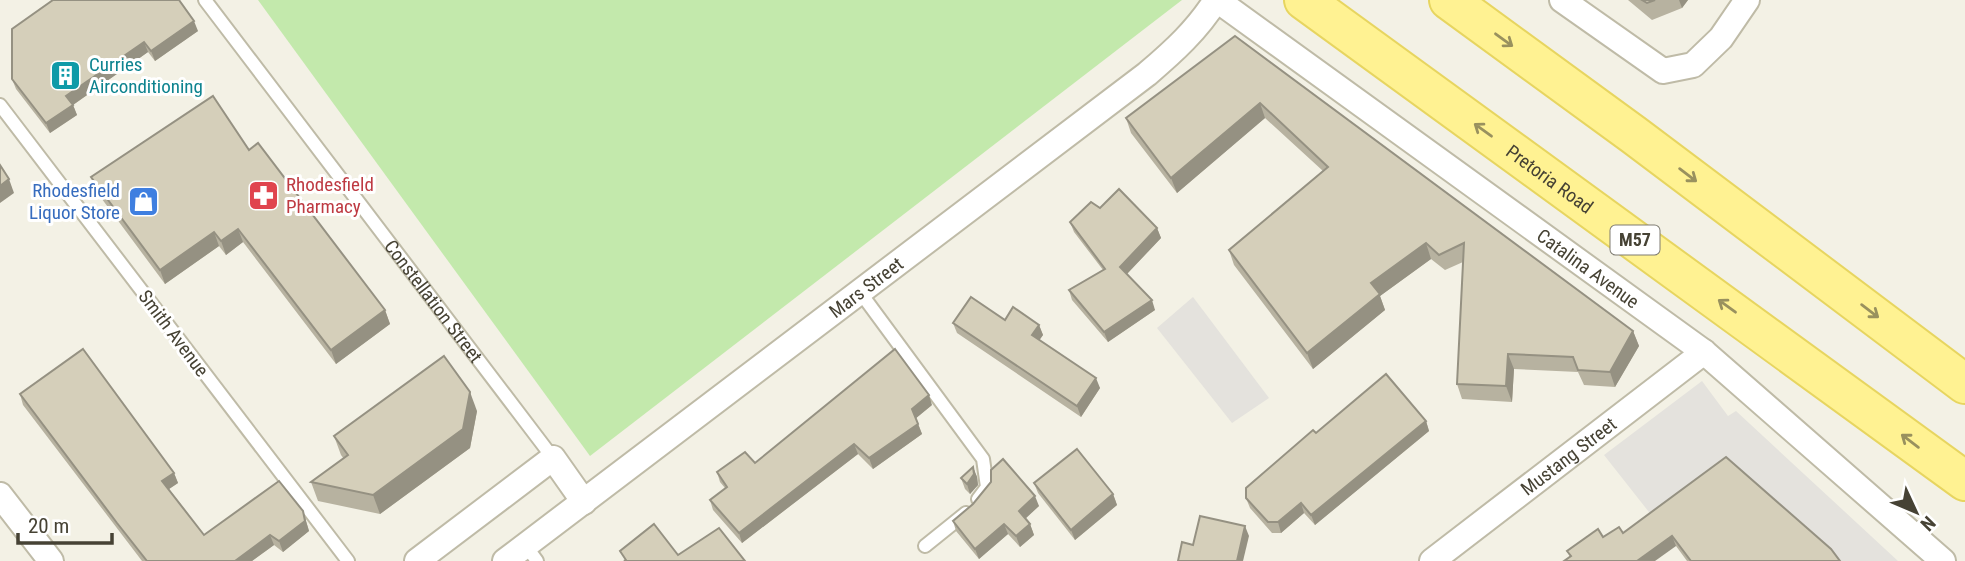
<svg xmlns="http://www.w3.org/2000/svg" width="1965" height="561" viewBox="0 0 1965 561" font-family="'Roboto Condensed',sans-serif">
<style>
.green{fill:#c3e9ac}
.parking{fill:#e4e2dd}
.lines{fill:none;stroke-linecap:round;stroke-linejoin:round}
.service-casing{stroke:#bfbba7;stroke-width:16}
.minor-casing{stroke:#bfbba7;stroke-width:28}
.primary-casing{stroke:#e7d560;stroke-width:42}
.service{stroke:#fff;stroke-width:12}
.minor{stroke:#fff;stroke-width:24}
.primary{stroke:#fff292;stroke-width:38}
.wall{fill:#b7b2a0}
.shaded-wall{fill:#959182}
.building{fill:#d5cfba;stroke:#959182;stroke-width:2}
.oneway{stroke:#99915e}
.labels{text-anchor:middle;stroke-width:6;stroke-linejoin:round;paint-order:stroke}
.shield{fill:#fff;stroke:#7e7b71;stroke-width:2}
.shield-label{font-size:18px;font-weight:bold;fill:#464234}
.culture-label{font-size:19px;fill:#0d838f;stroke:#fff;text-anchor:start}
.street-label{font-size:19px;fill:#464234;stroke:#fff}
.health-label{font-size:19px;fill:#be3a42;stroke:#fff;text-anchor:start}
.shop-label{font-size:19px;fill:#366cbe;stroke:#fff;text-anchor:end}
</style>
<rect width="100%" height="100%" fill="#f3f1e5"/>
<path class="green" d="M258 0H1182L590 456Z"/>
<g class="parking">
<path d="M1193 297 1269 398 1232 423 1157 328Z"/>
<path d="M1702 381 1728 416 1736 411 1898 561H1836L1656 521 1604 455Z"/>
</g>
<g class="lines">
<defs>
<g id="service">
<path id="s1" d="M205 0 553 458"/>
<path d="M0 105 348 561"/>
<path d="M860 292 983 459 987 487 978 499"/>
<path d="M526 546 537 561"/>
<path d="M925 546 966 513"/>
</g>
<g id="minor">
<path id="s2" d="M1217 0 1704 352 1943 561"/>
<path d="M1562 0 1663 71 1693 65 1721 38 1747 0"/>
<path d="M0 495 51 561"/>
<path d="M417 561 553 458 584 502"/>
<path id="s3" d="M505 561 1147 74C1174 51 1197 30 1216 0"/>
<path id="s4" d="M1432 561 1704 352"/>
</g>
<g id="primary">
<path id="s5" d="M1304 0 1965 481"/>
<path d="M1449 0 1634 135 1965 384"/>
</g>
</defs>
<use href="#service" class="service-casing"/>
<use href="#minor" class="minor-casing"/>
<use href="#primary" class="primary-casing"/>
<use href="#service" class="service"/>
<use href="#minor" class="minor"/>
<use href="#primary" class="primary"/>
</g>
<g class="wall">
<path d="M1628 0H1688L1682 8 1652 20Z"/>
<path d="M12 29 198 31 155 61 148 52 73 105 77 115 50 133 16 89 12 79Z"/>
<path d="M1235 36 1633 331 1639 346 1615 387 1584 385 1578 372 1514 369 1512 402 1462 399 1457 384 1463 262 1445 270 1431 259 1380 296 1385 310 1313 369 1234 265 1229 250 1323 171 1265 118 1177 193 1131 133 1126 118Z"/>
<path d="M249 150 385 310 390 324 336 364 243 242 226 255 219 246 165 284 96 191 91 177Z"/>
<path d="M1100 208 1157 228 1161 238 1127 274 1155 310 1108 342 1072 300 1069 290 1103 270 1074 232 1070 222Z"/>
<path d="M1005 320 1039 325 1043 335 1039 340 1100 388 1081 417 957 333 953 323Z"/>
<path d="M20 394 174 473 178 483 169 489 204 535 303 511 309 531 283 552 274 545 252 561H142L23 405Z"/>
<path d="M932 405 916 418 922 434 873 469 858 454 742 543 713 510 710 500 725 488 720 482 717 472 755 463Z"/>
<path d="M477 411 470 448 380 514 318 501 311 482 344 459 341 455 334 436Z"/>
<path d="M1426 421 1429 431 1315 525 1304 513 1281 533H1272L1250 508 1246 498 1316 433Z"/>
<path d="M1726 457 1840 561H1687L1676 546 1570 557 1567 551 1603 537 1623 533Z"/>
<path d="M973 467 977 477 978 485 970 494 965 489 961 478Z"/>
<path d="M991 482 1039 506 1025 518 1030 524 1034 535 1020 547 1008 534 979 559 956 531 953 521 973 504Z"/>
<path d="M1034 483 1113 494 1117 505 1075 540 1038 493Z"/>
</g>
<g class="shaded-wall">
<path d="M1679 0H1688L1682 8Z"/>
<path d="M194 21 198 31 155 61 151 51Z"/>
<path d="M144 42 148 52 70 107 66 96Z"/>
<path d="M1260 103 1265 118 1177 193 1171 178Z"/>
<path d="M73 105 77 115 50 133 46 123Z"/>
<path d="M9 179 14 193 0 203V186Z"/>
<path d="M1157 228 1161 238 1124 277 1120 267Z"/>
<path d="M238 229 243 242 226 255 221 241Z"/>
<path d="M214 232 219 246 165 284 160 270Z"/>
<path d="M1426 243 1431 259 1380 296 1385 310 1313 369 1307 353 1371 283Z"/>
<path d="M1152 300 1155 310 1108 342 1104 332Z"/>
<path d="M385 310 390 324 336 364 331 350Z"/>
<path d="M1039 325 1043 335 1036 345 1032 335Z"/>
<path d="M1633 331 1639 346 1615 387 1610 372Z"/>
<path d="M1508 354 1514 369 1512 402 1506 386Z"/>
<path d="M1096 378 1100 388 1081 417 1077 406Z"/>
<path d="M470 392 477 411 470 448 380 514 373 495Z"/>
<path d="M929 395 932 405 915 419 912 409Z"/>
<path d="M1426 421 1429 431 1315 525 1311 515Z"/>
<path d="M918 424 922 434 873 469 869 458Z"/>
<path d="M854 444 858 454 742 543 739 533Z"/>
<path d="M973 467 977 477 978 485 970 494 967 484Z"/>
<path d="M174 473 178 483 166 491 162 481Z"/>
<path d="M1113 494 1117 505 1075 540 1071 530Z"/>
<path d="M1035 496 1039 506 1023 521 1019 511Z"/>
<path d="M1301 503 1304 513 1281 533 1278 522Z"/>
<path d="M303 511 309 531 283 552 279 541Z"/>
<path d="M1004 524 1008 534 979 559 975 549Z"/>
<path d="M1030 524 1034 535 1020 547 1016 536Z"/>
<path d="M1245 526 1249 536 1243 561H1237Z"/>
<path d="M270 535 274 545 252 561H235Z"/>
<path d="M1672 536 1676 546 1655 561H1637Z"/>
</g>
<g class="building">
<path d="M53 0H179L194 21 151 51 144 42 66 96 73 105 46 123 12 79V29Z"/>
<path d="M1642 0H1655L1647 3Z"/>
<path d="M1235 36 1633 331 1610 372 1578 370 1573 357 1508 354 1506 386 1457 384 1464 243 1439 255 1426 243 1371 283 1380 294 1307 353 1229 250 1328 167 1260 103 1171 178 1126 118Z"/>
<path d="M213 96 249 150 258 143 385 310 331 350 238 229 221 241 214 232 160 270 91 177Z"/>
<path d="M0 165 9 179 0 186Z"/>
<path d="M1119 189 1157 228 1120 267 1152 300 1104 332 1069 290 1105 269 1070 222 1091 202 1100 208Z"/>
<path d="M971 297 1005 320 1013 307 1039 325 1032 335 1096 378 1077 406 953 323Z"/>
<path d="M83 349 174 473 162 481 204 535 279 481 303 511 305 521 279 541 270 535 235 561H147L117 523 20 394Z"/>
<path d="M895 349 929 395 912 409 918 424 869 458 854 444 739 533 710 500 727 487 717 472 745 452 755 463Z"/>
<path d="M444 356 470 392 463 429 373 495 311 482 348 455 334 436Z"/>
<path d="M1386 374 1426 421 1311 515 1301 503 1278 522H1268L1246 498V488L1313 430 1316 433Z"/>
<path d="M1077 449 1113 494 1071 530 1034 483Z"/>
<path d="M1726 457 1831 549 1840 561H1691L1672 536 1637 561H1564L1571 556 1567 551 1598 529 1603 537 1619 527 1623 533Z"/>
<path d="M1003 459 1035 496 1019 511 1030 524 1016 536 1004 524 975 549 953 521 973 504 991 482V470Z"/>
<path d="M973 467 974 474 967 484 961 478Z"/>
<path d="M1200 516 1245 526 1237 561H1178L1182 542 1193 545Z"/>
<path d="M654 524 678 555 719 528 745 561H624L626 560 620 551Z"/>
</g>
<defs><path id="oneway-shaft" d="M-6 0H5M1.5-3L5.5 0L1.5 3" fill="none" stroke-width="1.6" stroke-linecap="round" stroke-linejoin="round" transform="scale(1.75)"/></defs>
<g class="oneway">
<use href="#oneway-shaft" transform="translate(1504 40) rotate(36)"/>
<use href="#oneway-shaft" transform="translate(1483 130) rotate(-144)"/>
<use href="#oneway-shaft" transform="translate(1688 175) rotate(37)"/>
<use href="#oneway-shaft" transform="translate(1727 306) rotate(-144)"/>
<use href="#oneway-shaft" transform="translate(1870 311) rotate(37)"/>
<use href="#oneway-shaft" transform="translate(1910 441) rotate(-143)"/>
</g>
<defs>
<symbol id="building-square" viewBox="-11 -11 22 22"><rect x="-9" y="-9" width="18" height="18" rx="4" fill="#0f9aa8" stroke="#fff"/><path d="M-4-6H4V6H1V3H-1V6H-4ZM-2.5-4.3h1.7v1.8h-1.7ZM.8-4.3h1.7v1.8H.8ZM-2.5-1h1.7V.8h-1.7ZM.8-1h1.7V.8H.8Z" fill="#fff"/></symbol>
<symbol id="pharmacy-square" viewBox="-11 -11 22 22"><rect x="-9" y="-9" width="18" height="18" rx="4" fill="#e0444e" stroke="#fff"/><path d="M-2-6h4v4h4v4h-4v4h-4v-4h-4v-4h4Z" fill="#fff"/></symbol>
<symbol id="shop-square" viewBox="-11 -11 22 22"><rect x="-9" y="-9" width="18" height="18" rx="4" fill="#3f7fe0" stroke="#fff"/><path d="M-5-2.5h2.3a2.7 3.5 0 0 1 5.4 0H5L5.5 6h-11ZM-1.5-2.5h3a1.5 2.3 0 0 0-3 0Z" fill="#fff"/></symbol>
</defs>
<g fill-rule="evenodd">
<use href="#building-square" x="48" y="58" width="35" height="35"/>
<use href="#pharmacy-square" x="246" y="178" width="35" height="35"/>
<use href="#shop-square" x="126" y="184" width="35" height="35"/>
</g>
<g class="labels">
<rect class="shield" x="1610.5" y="225.5" width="49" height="29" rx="5"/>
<g class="shield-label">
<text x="1635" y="246">M57</text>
</g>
<g class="culture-label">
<text x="89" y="71">Curries<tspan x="89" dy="22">Airconditioning</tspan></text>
</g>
<g class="street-label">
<text dy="7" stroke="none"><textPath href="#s5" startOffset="304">Pretoria Road</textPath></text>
<text dy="7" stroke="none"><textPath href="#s2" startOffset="458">Catalina Avenue</textPath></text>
<text dy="7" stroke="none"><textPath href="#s3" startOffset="453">Mars Street</textPath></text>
<text dy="7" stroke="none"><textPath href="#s1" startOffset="378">Constellation Street</textPath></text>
<text transform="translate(174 333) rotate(53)" y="7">Smith Avenue</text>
<text dy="7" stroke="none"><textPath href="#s4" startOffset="172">Mustang Street</textPath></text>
</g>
<g class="health-label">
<text x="286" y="191">Rhodesfield<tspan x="286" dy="22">Pharmacy</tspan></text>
</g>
<g class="shop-label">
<text x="120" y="197">Rhodesfield<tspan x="120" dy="22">Liquor Store</tspan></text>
</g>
</g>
<g transform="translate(1916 512) rotate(134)" stroke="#ffffff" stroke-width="5" paint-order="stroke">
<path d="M0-5L12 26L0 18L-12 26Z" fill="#464234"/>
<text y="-10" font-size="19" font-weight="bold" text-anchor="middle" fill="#464234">N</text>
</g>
<path d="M18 533v10h94v-10" fill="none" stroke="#464234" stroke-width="3.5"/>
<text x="28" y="533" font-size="21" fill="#464234" stroke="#ffffff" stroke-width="5" paint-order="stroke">20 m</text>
</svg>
